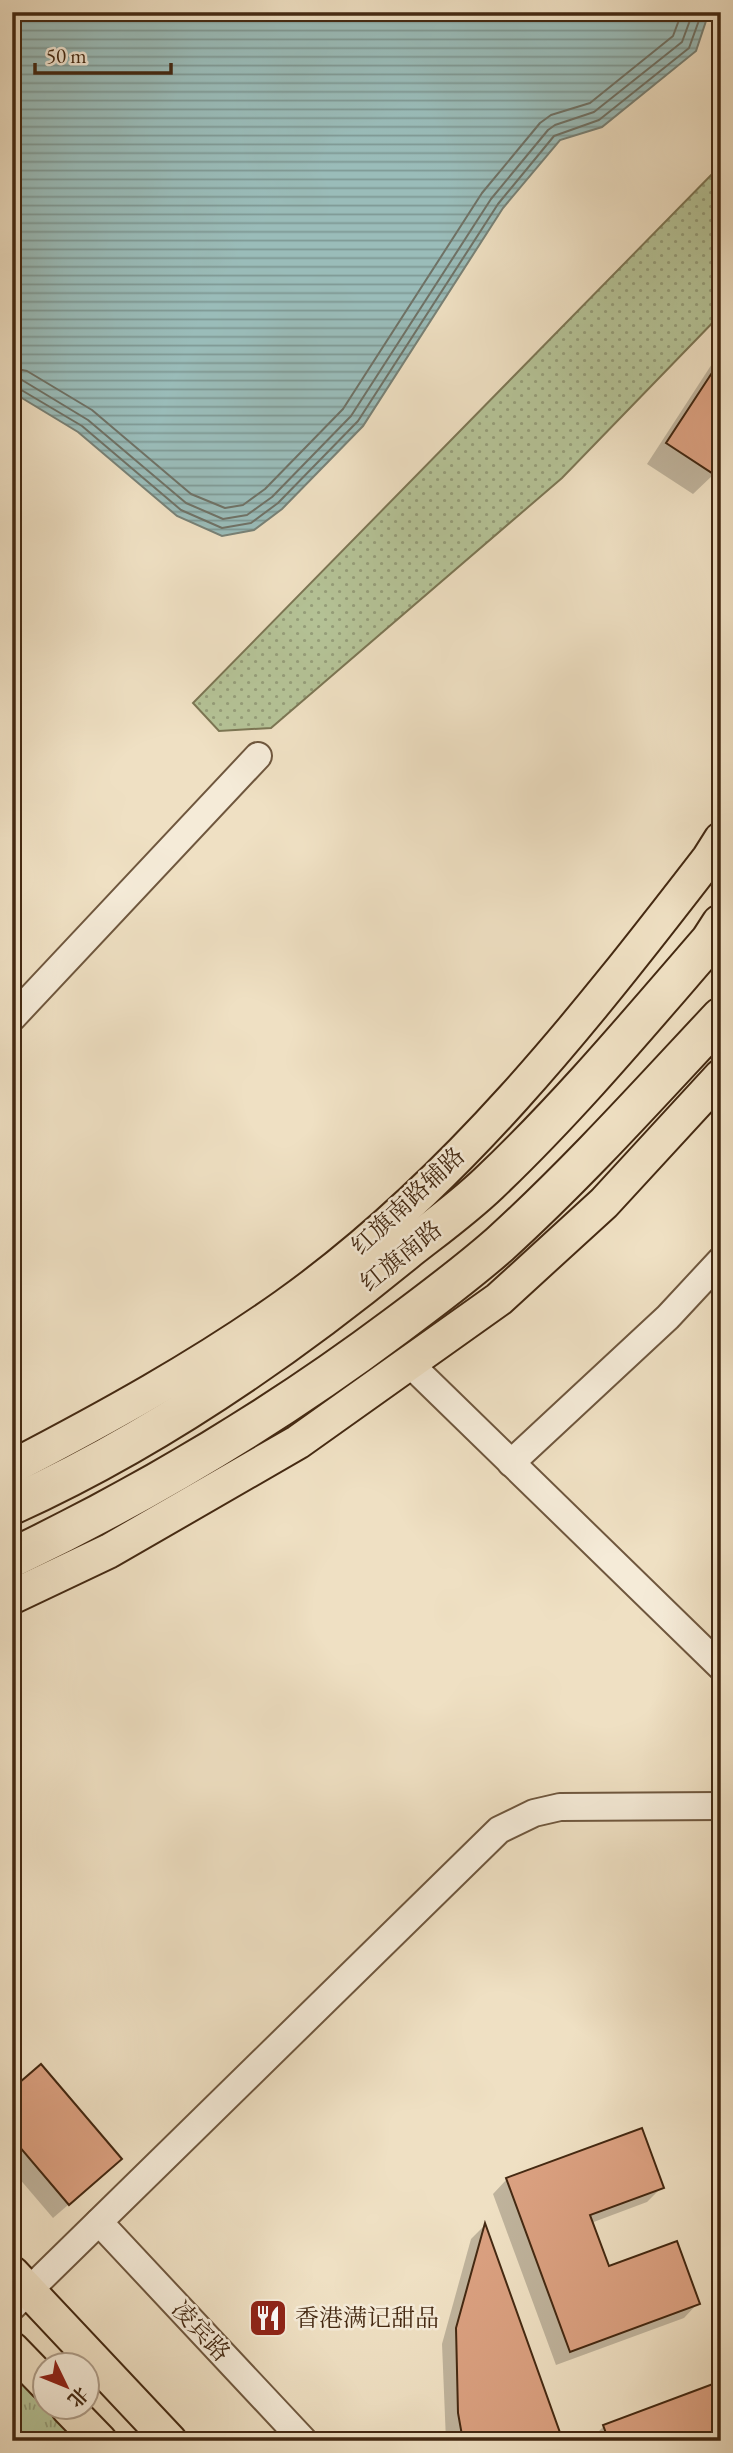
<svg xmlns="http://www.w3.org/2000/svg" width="733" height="2453" viewBox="0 0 733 2453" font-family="'EB Garamond','Noto Serif SC',serif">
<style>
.grass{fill:url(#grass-dots);stroke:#7c7654;stroke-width:2}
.park{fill:url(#park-tufts);stroke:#7c7654;stroke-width:2}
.water{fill:url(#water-rules);stroke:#788176;stroke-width:2}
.shadow{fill:#0003}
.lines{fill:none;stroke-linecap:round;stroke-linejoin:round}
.shore{stroke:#6f7266;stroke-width:2}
.building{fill:#dba181;stroke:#442912;stroke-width:2}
.minor-casing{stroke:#6f573e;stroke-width:30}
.major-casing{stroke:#442912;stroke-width:37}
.highway-casing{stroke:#442912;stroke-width:42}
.minor{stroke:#f5ebd8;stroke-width:26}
.major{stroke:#efe0c3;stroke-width:33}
.highway{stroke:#efe0c3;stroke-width:38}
.labels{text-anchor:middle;stroke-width:5;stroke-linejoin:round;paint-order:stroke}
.street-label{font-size:24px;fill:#442912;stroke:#f5ebd8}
.poi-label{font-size:24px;fill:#442912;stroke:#f5ebd8;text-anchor:start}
</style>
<defs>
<pattern id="grass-dots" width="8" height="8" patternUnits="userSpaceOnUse" patternTransform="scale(1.75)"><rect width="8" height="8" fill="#b5c397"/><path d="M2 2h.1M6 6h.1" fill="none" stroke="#959e7a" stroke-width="1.8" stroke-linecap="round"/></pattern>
<pattern id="park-tufts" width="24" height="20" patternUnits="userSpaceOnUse" patternTransform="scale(1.75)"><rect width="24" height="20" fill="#b5c397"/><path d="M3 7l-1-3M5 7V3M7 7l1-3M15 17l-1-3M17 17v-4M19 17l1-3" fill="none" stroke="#959e7a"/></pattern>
<pattern id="water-rules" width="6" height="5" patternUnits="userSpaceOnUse" patternTransform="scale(1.75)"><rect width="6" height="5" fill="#9abcb9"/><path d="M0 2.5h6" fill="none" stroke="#7f9995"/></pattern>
</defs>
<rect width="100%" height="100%" fill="#efe0c3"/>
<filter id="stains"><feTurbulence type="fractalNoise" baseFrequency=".00286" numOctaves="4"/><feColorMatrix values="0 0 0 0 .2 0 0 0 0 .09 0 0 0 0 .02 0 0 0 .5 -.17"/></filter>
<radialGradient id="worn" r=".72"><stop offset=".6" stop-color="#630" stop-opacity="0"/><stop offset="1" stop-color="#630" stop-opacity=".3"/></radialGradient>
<path class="grass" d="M721 165V314L562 478 271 728 219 731 193 703Z"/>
<path class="park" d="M12 2372 79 2441H12Z"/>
<path class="water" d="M12 12H709L696 51 602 127 560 140 503 208 363 426 282 509 254 530 222 536 177 516 78 432 12 392Z"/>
<g class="shadow">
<path d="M721 350V463L714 474 693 494 647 464Z"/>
<path d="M12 2091 105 2173 53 2218 12 2170Z"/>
<path d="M721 2106V2129L715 2112Z"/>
<path d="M507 2179 662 2187 647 2202 591 2223 608 2268 698 2303 684 2318 556 2365 493 2194Z"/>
<path d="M484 2226 561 2441H446L442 2344 471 2239Z"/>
<path d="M604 2426 721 2441H589Z"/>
</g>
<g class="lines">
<g class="shore">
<path d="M12 368 27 371 92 410 191 494 225 508 243 505 265 489 343 409 482 193 540 123 551 115 590 103 673 36 682 12"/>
<path d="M12 378 22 380 88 420 186 503 223 519 247 515 272 497 351 416 491 199 548 130 555 125 594 112 682 42 693 12"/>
<path d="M12 387 18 388 82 426 181 510 222 528 251 523 278 503 358 421 498 204 554 136 599 120 689 48 702 12"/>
</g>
</g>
<g class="building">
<path d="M721 359V466L715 475 666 443Z"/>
<path d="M41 2064 122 2159 69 2205 12 2138V2089Z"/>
<path d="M642 2128 664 2188 590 2215 609 2266 677 2241 700 2304 570 2352 506 2178Z"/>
<path d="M485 2223 563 2441H463L458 2413 456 2328Z"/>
<path d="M721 2381V2441H609L603 2425Z"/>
</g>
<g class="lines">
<defs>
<g id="minor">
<path d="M12 1018 258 756"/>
<path d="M410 1364 721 1667"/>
<path d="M511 1463 668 1317 721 1260"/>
<path d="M99 2222 304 2441"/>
<path d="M12 2307 499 1830 534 1813 560 1807 721 1806"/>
</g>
<g id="major">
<path d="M12 1467C106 1418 199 1367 285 1306 454 1186 584 1020 709 858L721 839"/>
<path d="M12 1597 109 1551 298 1442 499 1299 604 1203 721 1076"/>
<path d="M12 2273 170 2441"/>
<path d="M12 2349 46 2384"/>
<path d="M68 2408 100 2441"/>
</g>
<g id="highway">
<path d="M12 1505C153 1441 288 1348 407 1250 435 1228 464 1207 489 1183 569 1107 639 1023 710 941L721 924"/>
<path d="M12 1558C147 1493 276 1416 396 1326 431 1300 467 1273 500 1244 578 1173 649 1094 721 1017"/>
</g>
</defs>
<use href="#minor" class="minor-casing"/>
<use href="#major" class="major-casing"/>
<use href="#highway" class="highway-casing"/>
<use href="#minor" class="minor"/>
<use href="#major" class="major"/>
<use href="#highway" class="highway"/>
</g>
<defs>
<symbol id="restaurant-square" viewBox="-11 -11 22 22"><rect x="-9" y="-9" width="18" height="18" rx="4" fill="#8f2418" stroke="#f5ebd8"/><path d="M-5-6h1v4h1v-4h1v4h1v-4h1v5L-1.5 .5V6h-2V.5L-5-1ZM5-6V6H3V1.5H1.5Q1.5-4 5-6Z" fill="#fff"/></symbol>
</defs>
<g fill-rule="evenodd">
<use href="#restaurant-square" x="246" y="2296" width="44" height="44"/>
</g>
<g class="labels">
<g class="street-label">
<text transform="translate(408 1201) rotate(-43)" y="8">红旗南路辅路</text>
<text transform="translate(401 1256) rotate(-39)" y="8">红旗南路</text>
<text transform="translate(201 2331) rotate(47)" y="8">凌宾路</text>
</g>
<g class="poi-label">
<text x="295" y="2326">香港满记甜品</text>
</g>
</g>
<rect width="733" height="2453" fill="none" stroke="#efe0c3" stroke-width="42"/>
<rect x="14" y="14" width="705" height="2425" fill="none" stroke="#442912" stroke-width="3.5"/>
<rect x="21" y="21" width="691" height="2411" fill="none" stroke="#442912" stroke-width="2"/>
<g transform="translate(66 2386) rotate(133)"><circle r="33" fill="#f5ebd8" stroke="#ae9d89" stroke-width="2"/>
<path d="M0-5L12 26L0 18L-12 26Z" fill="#8f2418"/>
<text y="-10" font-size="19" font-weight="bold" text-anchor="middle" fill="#442912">北</text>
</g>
<path d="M35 63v10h136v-10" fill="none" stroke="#442912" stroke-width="3.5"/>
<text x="46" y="63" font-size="21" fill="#442912" stroke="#f5ebd8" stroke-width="5" paint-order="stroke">50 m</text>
<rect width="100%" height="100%" filter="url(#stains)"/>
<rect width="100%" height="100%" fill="url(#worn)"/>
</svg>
